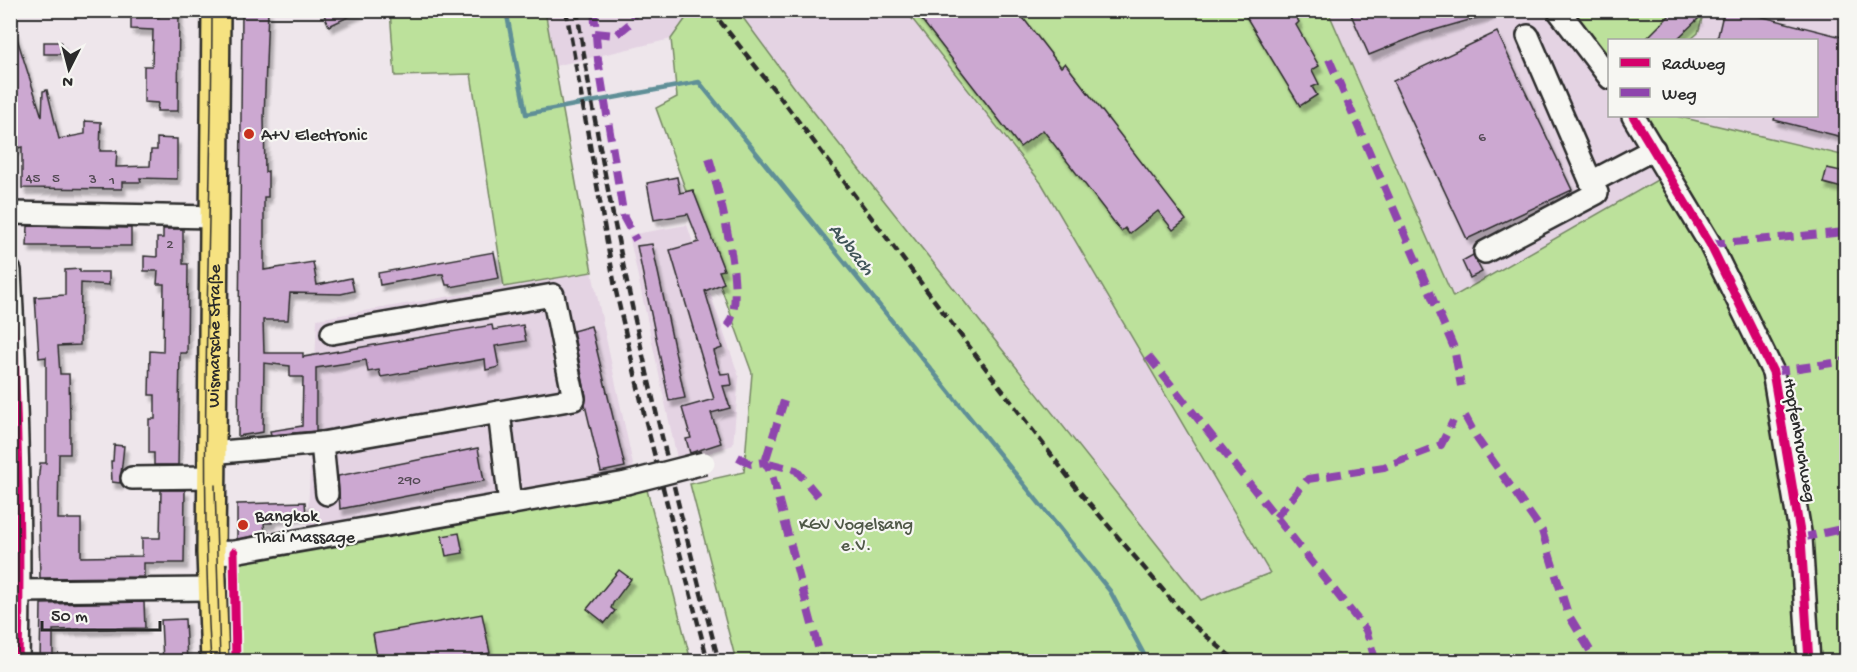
<svg xmlns="http://www.w3.org/2000/svg" width="1857" height="672" viewBox="0 0 1857 672" font-family="'Gochi Hand',sans-serif">
<style>
.built{fill:#e4d3e3}
.green{fill:#bce19b;stroke:#748663;stroke-width:1.5}
.lines{fill:none;stroke-linecap:round;stroke-linejoin:round}
.stream{stroke:#5f8f97;stroke-width:4.5}
.building{fill:#cca8d1;stroke:#2b2b2b;stroke-width:1.5;filter:url(#shadow)}
.minor-casing{stroke:#2b2b2b;stroke-width:26}
.major-casing{stroke:#2b2b2b;stroke-width:32}
.minor{stroke:#f6f6f2;stroke-width:21}
.major{stroke:#f6e281;stroke-width:27}
.tram{stroke:#2b2b2b;stroke-width:1.5}
.rail{stroke:#2b2b2b;stroke-width:4.5;stroke-dasharray:9 4.5;stroke-linecap:butt}
.minor-bridge-casing{stroke:#2b2b2b;stroke-width:26;stroke-linecap:butt}
.minor-bridge{stroke:#f6f6f2;stroke-width:21}
.quiet{stroke:#8e44ad;stroke-width:8;stroke-dasharray:15 8;stroke-linecap:butt}
.cycleway-casing{stroke:#f6f6f2;stroke-width:13}
.cycleway{stroke:#d6006c;stroke-width:9}
.poi-dot{fill:#c8321e;stroke:#f6f6f2;stroke-width:2}
.labels{text-anchor:middle;stroke-width:4.5;stroke-linejoin:round;paint-order:stroke}
.number-label{font-size:15px;fill:#534a54}
.poi-label{font-size:18px;fill:#2b2b2b;stroke:#f6f6f2;text-anchor:start}
.street-label{font-size:18px;fill:#2b2b2b;stroke:#f6f6f2}
.park-label{font-size:18px;fill:#4f5847;stroke:#f6f6f2}
.water-label{font-size:20px;font-style:italic;fill:#415558;stroke:#f6f6f2}
</style>
<defs>
<filter id="shadow"><feDropShadow dx="3.5" dy="6" stdDeviation="1.5" flood-color="#0004"/></filter>
</defs>
<rect width="100%" height="100%" fill="#eee6eb"/>
<filter id="ink" filterUnits="userSpaceOnUse"><feTurbulence type="fractalNoise" baseFrequency=".0167" numOctaves="2"/><feDisplacementMap in="SourceGraphic" scale="12" xChannelSelector="R" yChannelSelector="G"/><feConvolveMatrix kernelMatrix="1 2 1 2 8 2 1 2 1" color-interpolation-filters="sRGB"/></filter>
<g filter="url(#ink)">
<g class="built">
<path d="M545 11H691L671 39 555 66Z"/>
<path d="M738 11H1550L1609 90 1610 116H1626L1664 176 1625 661 1201 600 797 91Z"/>
<path d="M1569 11H1846V223L1642 116H1816V40H1610Z"/>
<path d="M687 225 739 377 733 445 678 463 629 235Z"/>
<path d="M592 272 635 474 307 534 317 319Z"/>
</g>
<g class="green">
<path d="M390 11H545L592 272 504 287 471 74 395 76Z"/>
<path d="M691 11H738L797 91 1201 600 1270 573 1042 184 906 11H1328L1453 297 1664 176 1769 383 1796 541 1802 661H736L690 484 744 472 752 373 656 108 677 97 671 39Z"/>
<path d="M1569 11H1704L1698 33 1690 40H1610L1609 61Z"/>
<path d="M1642 116H1676L1846 156V661H1809L1773 372Z"/>
<path d="M645 482 691 661H237V561Z"/>
</g>
<g class="lines">
<path class="stream" d="M506 10 526 114 699 82 1110 591 1148 662"/>
</g>
<g class="building">
<path d="M159 10H179L178 111H157L158 103 144 102V66H152L153 30 131 29V16L159 17Z"/>
<path d="M242 10H268L264 118 265 172 268 171V197H264V270L313 262 317 285 351 278 354 291 341 294 290 293 288 320H263L264 353H303V357L492 325 493 330 523 325 526 341 495 346 499 367 486 370 485 359 381 377 379 370 368 372 366 360 316 368V431L271 435 270 431 302 426 303 377H290V366L264 363 263 432 238 436Z"/>
<path d="M322 10H363L329 26Z"/>
<path d="M914 10H1017L1061 67 1065 63 1186 220 1173 230 1158 211 1129 234 1125 228 1121 231 1043 130 1020 147Z"/>
<path d="M1242 10H1292L1299 22 1296 25 1319 66 1312 70 1319 84 1312 87 1317 95 1300 106Z"/>
<path d="M1349 10H1490V14L1421 34 1369 55Z"/>
<path d="M1675 10H1689L1698 19 1676 40H1645Z"/>
<path d="M1724 10H1756L1755 15 1846 38V138L1774 120 1775 116H1816V40H1717Z"/>
<path d="M10 26H13L42 117 43 91 47 90 59 139 85 134V121L101 122 100 151H117L116 167 150 166 151 150H157V138L177 139V179L140 178 141 182H122V189L22 188V147L13 149 10 137V105L16 104 10 88Z"/>
<path d="M1497 32 1572 190 1467 239 1393 81Z"/>
<rect x="44" y="42" width="17" height="12"/>
<path d="M1827 168 1846 172V189L1823 183Z"/>
<path d="M677 177 680 193 693 190 724 270 719 271 724 283 705 291 722 348 714 351 717 363 721 374 730 373 732 385 723 386 730 408 711 413 721 443 690 453 686 439 691 438 682 408 714 399 670 250 699 242 688 214 654 220 647 183Z"/>
<path d="M28 226 131 228V246H27Z"/>
<path d="M163 229H183V264H188L187 353H180L178 465H154V453H149V419H155V395H149L150 351 163 352 164 284H157L158 271H144V256L157 257V238H163Z"/>
<path d="M652 244 685 398 669 401 637 246Z"/>
<path d="M494 252 499 278 451 287 450 285H446L443 274H440L380 285 378 273Z"/>
<path d="M1473 255 1482 272 1470 278 1462 261Z"/>
<path d="M80 269V272H109V285L81 283 80 345 58 346 60 374H69L70 425V454H59L58 519H81V557L142 556V538H160L161 490H185L184 563H144V577L40 578 38 484 40 463H46V357L39 358 35 297 65 295V270Z"/>
<path d="M591 326 625 467 601 472 585 405 586 396 573 331Z"/>
<path d="M114 445 124 446 120 483 112 482 111 461H113Z"/>
<path d="M478 448 484 481 340 509 338 476Z"/>
<path d="M305 502 306 515 272 519V523H264L265 534 237 539V504Z"/>
<path d="M459 533 463 553 446 556 442 536Z"/>
<path d="M619 570 631 579 613 603 611 608 615 611 605 623 587 609Z"/>
<path d="M144 602 145 628 53 630V662H40L41 604Z"/>
<path d="M482 614 490 653 444 662H378L373 634Z"/>
<path d="M185 619 187 662H163L161 620Z"/>
</g>
<g class="lines">
<defs>
<g id="minor">
<path d="M1558 10 1610 78"/>
<path d="M1528 36 1591 182"/>
<path d="M1633 116 1710 244 1773 372 1801 538 1809 662"/>
<path d="M10 213 212 217"/>
<path d="M1485 252 1597 193 1591 182 1654 149"/>
<path d="M10 271C17 401 21 531 18 662"/>
<path d="M499 412 510 504"/>
<path d="M322 443 327 494"/>
<path d="M211 453 322 443 574 399 553 295 332 333"/>
<path d="M132 478 211 477"/>
<path d="M211 553 234 552 626 483"/>
<path d="M19 591 211 589"/>
</g>
<g id="major">
<path id="s1" d="M215 662 211 553 216 10"/>
</g>
</defs>
<use href="#minor" class="minor-casing"/>
<use href="#major" class="major-casing"/>
<use href="#minor" class="minor"/>
<use href="#major" class="major"/>
<g class="tram">
<path d="M215 485 220 662"/>
<path d="M211 662C198 445 212 227 212 10"/>
</g>
<g class="rail">
<path d="M566 10 615 287 646 422 708 662"/>
<path d="M577 10C610 231 662 446 719 662"/>
<path d="M711 10 783 101 1078 490 1191 623 1237 662"/>
</g>
<defs>
<path id="minor-bridge" d="M626 483 704 463"/>
</defs>
<use href="#minor-bridge" class="minor-bridge-casing"/>
<use href="#minor-bridge" class="minor-bridge"/>
<g class="quiet">
<path d="M594 10 598 60 624 218 636 240"/>
<path d="M595 33 616 35 632 22 635 10"/>
<path d="M1329 59 1454 348 1461 386"/>
<path d="M709 158C718 188 749 302 727 326"/>
<path d="M1710 244 1846 232"/>
<path d="M1148 356 1366 630 1376 662"/>
<path d="M1773 372 1846 361"/>
<path d="M784 401 765 462 796 470 818 496"/>
<path d="M1465 416 1478 440 1542 531 1568 614 1597 662"/>
<path d="M738 457 751 464 765 462 772 475 822 662"/>
<path d="M1276 517 1308 479 1384 467 1441 445 1453 421"/>
<path d="M1801 538 1846 528"/>
</g>
<defs>
<g id="cycleway">
<path d="M1633 116 1710 244 1773 372 1801 538 1809 662"/>
<path d="M10 271C17 401 21 531 18 662"/>
<path d="M234 552 236 662"/>
</g>
</defs>
<use href="#cycleway" class="cycleway-casing"/>
<use href="#cycleway" class="cycleway"/>
</g>
</g>
<g class="poi-dot">
<circle cx="249" cy="134" r="6"/>
<circle cx="243" cy="525" r="6"/>
</g>
<g class="labels">
<g class="number-label">
<text x="1482" y="141">6</text>
<text x="33" y="182">45</text>
<text x="56" y="182">5</text>
<text x="93" y="183">3</text>
<text x="112" y="184">1</text>
<text x="170" y="248">2</text>
<text x="409" y="484">290</text>
</g>
<g class="poi-label">
<text x="261" y="140">A+V Electronic</text>
<text x="255" y="521">Bangkok<tspan x="255" dy="21">Thai Massage</tspan></text>
</g>
<g class="street-label">
<text dy="6" stroke="none"><textPath href="#s1" startOffset="326">Wismarsche Straße</textPath></text>
<text transform="translate(1801 440) rotate(80)" y="6">Hopfenbruchweg</text>
</g>
<g class="park-label">
<text x="856" y="529">KGV Vogelsang<tspan x="856" dy="21">e.V.</tspan></text>
</g>
<g class="water-label">
<text transform="translate(853 248) rotate(51)" y="7">Aubach</text>
</g>
</g>
<rect width="1857" height="672" fill="none" stroke="#f6f6f2" stroke-width="36"/>
<rect x="18" y="18" width="1821" height="636" fill="none" stroke="#2b2b2b" stroke-width="2" filter="url(#ink)"/>
<rect x="1608" y="39" width="210" height="78" fill="#f6f6f2" stroke="#a5a5a2" stroke-width="1.5"/>
<rect x="1620" y="58" width="30" height="9" fill="#d6006c" stroke="#a5a5a2" stroke-width="1.5"/>
<text x="1662" y="69" font-size="18" fill="#2b2b2b">Radweg</text>
<rect x="1620" y="88" width="30" height="9" fill="#8e44ad" stroke="#a5a5a2" stroke-width="1.5"/>
<text x="1662" y="99" font-size="18" fill="#2b2b2b">Weg</text>
<g transform="translate(69 69) rotate(186)" stroke="#f6f6f2" stroke-width="4.5" paint-order="stroke">
<path d="M0-4.5L10 22L0 15L-10 22Z" fill="#2b2b2b"/>
<text y="-9" font-size="16" font-weight="bold" text-anchor="middle" fill="#2b2b2b">N</text>
</g>
<path d="M42 621v9h118v-9" fill="none" stroke="#2b2b2b" stroke-width="3"/>
<text x="51" y="621" font-size="18" fill="#2b2b2b" stroke="#f6f6f2" stroke-width="4.5" paint-order="stroke">50 m</text>
</svg>
